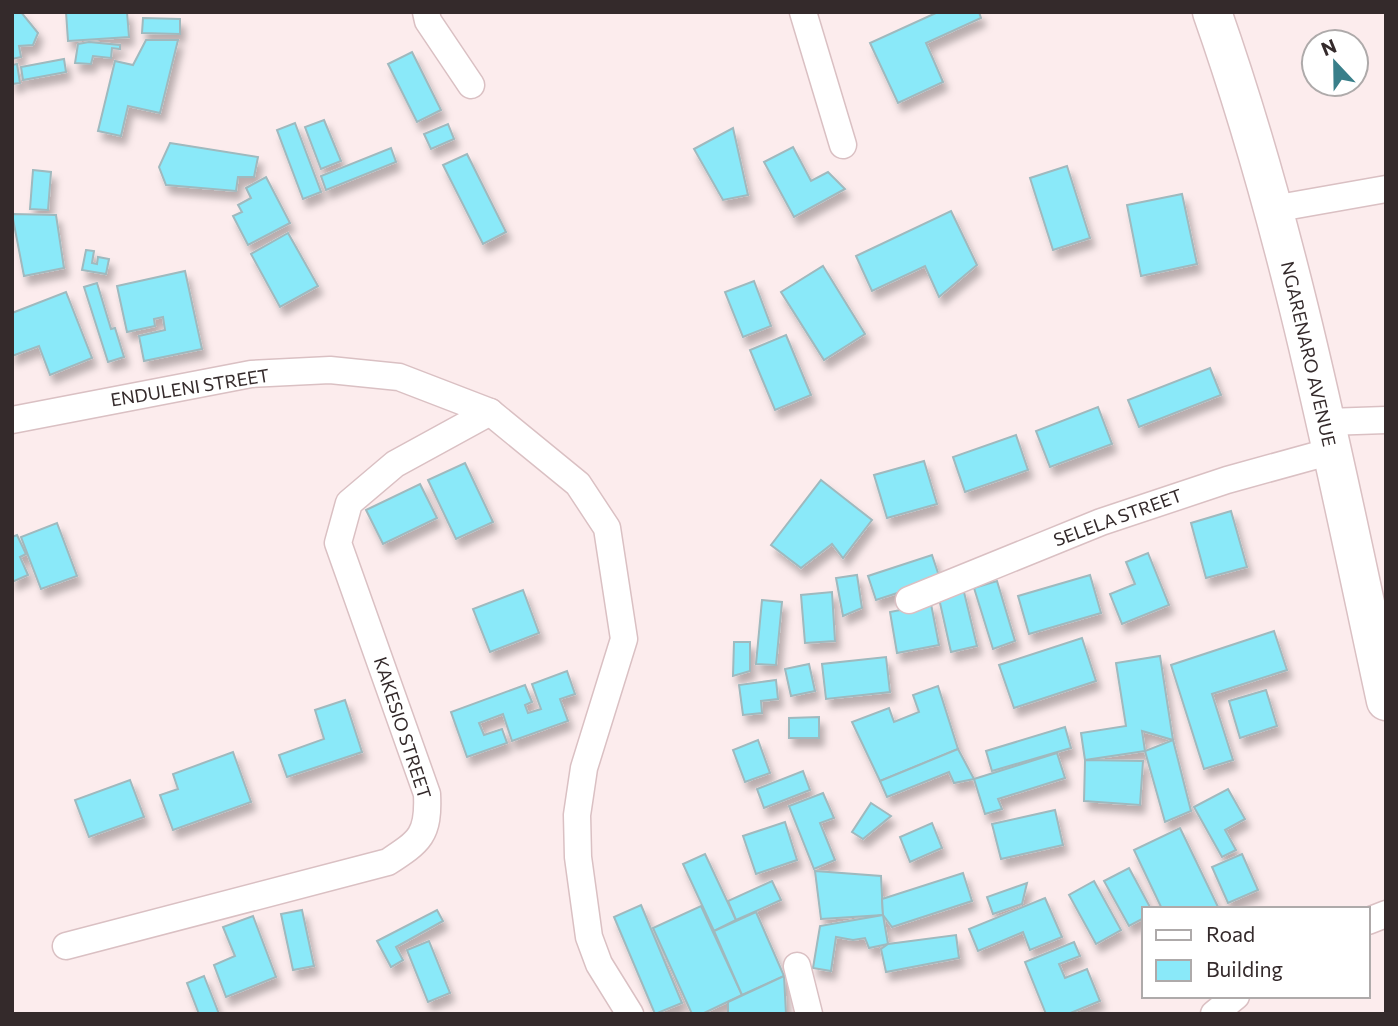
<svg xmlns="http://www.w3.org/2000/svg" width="1398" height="1026" viewBox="0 0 1398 1026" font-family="Commissioner,sans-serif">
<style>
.building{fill:#8ae9f9;stroke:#9fb9be;stroke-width:2;filter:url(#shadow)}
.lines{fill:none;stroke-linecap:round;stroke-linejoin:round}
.street-casing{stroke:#dac0c3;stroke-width:29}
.highway-casing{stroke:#dac0c3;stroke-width:41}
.street{stroke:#fff;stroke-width:26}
.highway{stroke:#fff;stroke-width:38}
.labels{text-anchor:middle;stroke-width:5;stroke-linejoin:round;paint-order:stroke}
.street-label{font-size:18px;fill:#342a2b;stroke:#fff}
</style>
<defs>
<filter id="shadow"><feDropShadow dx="4.5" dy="8" stdDeviation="3.5" flood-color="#0004"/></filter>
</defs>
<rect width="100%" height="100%" fill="#fceced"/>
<g class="building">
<path d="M12 12H21L38 33 33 45 19 46 21 57 12 59Z"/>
<path d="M66 12H127L129 37 68 41Z"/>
<path d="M938 12H979L981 18 926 43 943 82 898 103 870 43Z"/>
<path d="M143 18 180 19V34L142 33Z"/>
<path d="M146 40H178L160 113 128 106 121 136 98 131 115 61 133 65Z"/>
<path d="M89 42 120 45V49L112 48 111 58 93 56 91 64 75 63 78 44Z"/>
<path d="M412 52 441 110 417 122 388 64Z"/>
<path d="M64 59 66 72 23 80 21 67Z"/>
<path d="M17 64 20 83 12 84V65Z"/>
<path d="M324 120 341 161 321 169 305 127Z"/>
<path d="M295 123 321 192 303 199 277 130Z"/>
<path d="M448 124 454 139 431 149 424 134Z"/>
<path d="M733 128 748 195 723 200 694 149Z"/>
<path d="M170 143 258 157 254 177H238L236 191 166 185 159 167Z"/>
<path d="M793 147 811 181 828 172 845 189 794 217 764 162Z"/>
<path d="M391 148 396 162 326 190 321 176Z"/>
<path d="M467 154 506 232 483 244 443 165Z"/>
<path d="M1067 166 1090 238 1053 250 1030 178Z"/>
<path d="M33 170 51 172 48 210 30 209Z"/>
<path d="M266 177 290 223 248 245 233 216 242 212 238 205 251 198 246 188Z"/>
<path d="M1182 194 1197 264 1141 276 1127 205Z"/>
<path d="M951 211 977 265 939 297 925 266 872 291 856 256Z"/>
<path d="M12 214 56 215 64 268 24 276Z"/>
<path d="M288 233 318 286 280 307 251 254Z"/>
<path d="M86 250 94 251 92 263 97 264 98 257 109 259 106 274 82 270Z"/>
<path d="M823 266 865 334 824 360 781 292Z"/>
<path d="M185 271 202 349 144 361 139 336 165 330 163 317 154 319 155 326 127 332 117 286Z"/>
<path d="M754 281 771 326 743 337 725 292Z"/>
<path d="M97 283 111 329 115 328 124 357 108 362 84 287Z"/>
<path d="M66 292 92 358 50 375 39 346 12 356V313Z"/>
<path d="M786 335 811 395 775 410 750 350Z"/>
<path d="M1210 368 1221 395 1139 427 1128 400Z"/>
<path d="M1098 407 1112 444 1050 467 1036 431Z"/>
<path d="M1016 435 1028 470 965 492 953 457Z"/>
<path d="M924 461 937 504 887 518 874 475Z"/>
<path d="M465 463 493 522 456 539 428 480Z"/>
<path d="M821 480 872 520 843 558 832 544 801 568 771 545Z"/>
<path d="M420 484 437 518 383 544 366 510Z"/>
<path d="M1231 511 1247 567 1206 578 1191 523Z"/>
<path d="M57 523 77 576 41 589 21 537Z"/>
<path d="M17 535 26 554 20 557 28 575 12 582V537Z"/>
<path d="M1148 553 1169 605 1122 624 1110 594 1135 584 1126 562Z"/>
<path d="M932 555 940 579 876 600 868 576Z"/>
<path d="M857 575 862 608 843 616 836 578Z"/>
<path d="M1090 575 1101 613 1029 634 1018 596Z"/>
<path d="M997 581 1015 641 993 649 974 588Z"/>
<path d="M963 588 977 646 951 652 938 594Z"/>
<path d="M523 590 539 633 490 652 473 609Z"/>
<path d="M832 592 835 641 805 643 801 595Z"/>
<path d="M762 600 782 602 776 665 756 664Z"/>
<path d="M931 604 939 645 897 653 890 612Z"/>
<path d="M1274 631 1287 670 1212 694 1233 760 1204 769 1171 665Z"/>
<path d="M1082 638 1096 681 1014 708 999 665Z"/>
<path d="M734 642H750V671L733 676Z"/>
<path d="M1160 656 1173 740 1142 731 1145 751 1085 760 1081 733 1126 726 1116 663Z"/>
<path d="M886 657 890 692 826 699 822 664Z"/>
<path d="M809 664 815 691 791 696 785 669Z"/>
<path d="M567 671 575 694 560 699 568 721 512 741 503 714 479 723 484 735 502 729 507 743 467 757 451 712 525 685 532 702 525 705 528 713 541 709 532 684Z"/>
<path d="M776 680 778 699 761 701 762 713 743 715 739 685Z"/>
<path d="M938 686 958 749 880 781 852 722 889 708 894 722 919 712 913 695Z"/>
<path d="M1266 690 1277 726 1240 738 1229 701Z"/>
<path d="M345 700 362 752 287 777 279 755 324 739 315 710Z"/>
<path d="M819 717V738H789V718Z"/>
<path d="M1065 727 1071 748 992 771 986 751Z"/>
<path d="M758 740 770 773 745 782 733 750Z"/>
<path d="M1173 740 1191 811 1165 822 1145 751Z"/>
<path d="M958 749 974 779 954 783 949 772 887 797 880 781Z"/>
<path d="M233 752 251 802 173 830 160 795 178 789 173 774Z"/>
<path d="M1057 753 1065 778 998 799 1002 809 985 814 974 779Z"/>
<path d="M1085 760 1143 761 1140 805 1084 801Z"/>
<path d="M803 771 810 790 764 808 757 789Z"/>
<path d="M130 780 144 817 89 837 75 800Z"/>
<path d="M1228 789 1245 819 1225 830 1236 850 1222 857 1194 807Z"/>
<path d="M823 793 834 818 820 823 835 860 814 869 789 806Z"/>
<path d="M871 803 891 816 863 839 852 832Z"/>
<path d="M1055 810 1063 845 1001 859 992 824Z"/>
<path d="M785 822 797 860 756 874 743 836Z"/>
<path d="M932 823 942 848 910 862 900 837Z"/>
<path d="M1180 828 1219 909H1162L1134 850Z"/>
<path d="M705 854 736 920 714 931 683 864Z"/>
<path d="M1242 854 1258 890 1228 903 1212 867Z"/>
<path d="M1129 868 1151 909H1144V918L1129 926 1104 881Z"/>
<path d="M815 871 881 876 883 915 821 919Z"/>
<path d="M963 873 972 901 892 927 883 915 882 899Z"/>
<path d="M772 881 781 900 736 920 728 901Z"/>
<path d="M1094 881 1121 930 1096 944 1069 895Z"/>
<path d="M1027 883 1022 904 993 914 987 897Z"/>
<path d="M1045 898 1062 937 1030 950 1023 932 978 951 969 929Z"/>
<path d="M641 905 682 1003 655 1014 614 917Z"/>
<path d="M701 906 742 995 702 1014H692L653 928Z"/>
<path d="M302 910 314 966 293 970 281 914Z"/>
<path d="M437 910 443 921 396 947 403 960 391 967 377 941Z"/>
<path d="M756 912 784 976 742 995 714 931Z"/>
<path d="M883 915 888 944 869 948 865 938 853 940 836 937 831 971 813 968 820 926Z"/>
<path d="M253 916 276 977 226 997 214 965 235 956 223 927Z"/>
<path d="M956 935 959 958 886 972 881 949 888 944Z"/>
<path d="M429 941 450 993 428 1002 407 950Z"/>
<path d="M1074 942 1080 956 1059 964 1065 978 1087 969 1100 1001 1068 1014H1046L1025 962Z"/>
<path d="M204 976 219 1014H199L187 983Z"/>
<path d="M784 976 786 1014H728V1002Z"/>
</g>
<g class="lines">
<defs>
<g id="street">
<path d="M426 12 428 21 471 85"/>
<path d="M803 12 843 145"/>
<path d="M1273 209 1386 189"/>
<path d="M12 420 251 374 330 370 399 377 490 412 578 484 607 528 624 639 584 768 577 815 578 857 589 937 599 964 630 1014"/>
<path d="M1327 422 1386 420"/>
<path d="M909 600 1101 522 1227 480 1332 451"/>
<path d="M1368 921 1386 914"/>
<path d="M66 946 388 862C420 841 429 835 427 794L338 543 349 503 395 464 490 412"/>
<path d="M797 966 809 1014"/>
<path d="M1214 1014 1236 996"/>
</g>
<path id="highway" d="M1212 12C1291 236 1336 470 1386 701"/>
</defs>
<use href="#street" class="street-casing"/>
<use href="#highway" class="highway-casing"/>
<use href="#street" class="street"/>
<use href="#highway" class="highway"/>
</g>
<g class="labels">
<g class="street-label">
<text transform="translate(1308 354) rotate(77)" y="6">NGARENARO AVENUE</text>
<text transform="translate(190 388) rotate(-9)" y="6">ENDULENI STREET</text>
<text transform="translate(1118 518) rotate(-20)" y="6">SELELA STREET</text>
<text transform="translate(402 728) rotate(72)" y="6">KAKESIO STREET</text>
</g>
</g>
<rect width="1398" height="1026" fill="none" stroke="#342a2b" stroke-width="28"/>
<rect x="1142" y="907" width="228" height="91" fill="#ffffff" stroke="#aeaaaa" stroke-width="2"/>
<rect x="1156" y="930" width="35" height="10" fill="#ffffff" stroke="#aeaaaa" stroke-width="2"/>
<text x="1206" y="942" font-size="21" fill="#342a2b">Road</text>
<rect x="1156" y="960" width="35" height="21" fill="#8ae9f9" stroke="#aeaaaa" stroke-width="2"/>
<text x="1206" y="977" font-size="21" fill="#342a2b">Building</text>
<g transform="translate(1335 63) rotate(338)"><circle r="33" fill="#ffffff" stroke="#aeaaaa" stroke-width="2"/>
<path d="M0-5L12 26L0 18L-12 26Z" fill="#397f8a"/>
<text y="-10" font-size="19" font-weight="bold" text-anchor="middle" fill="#342a2b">N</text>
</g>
</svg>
